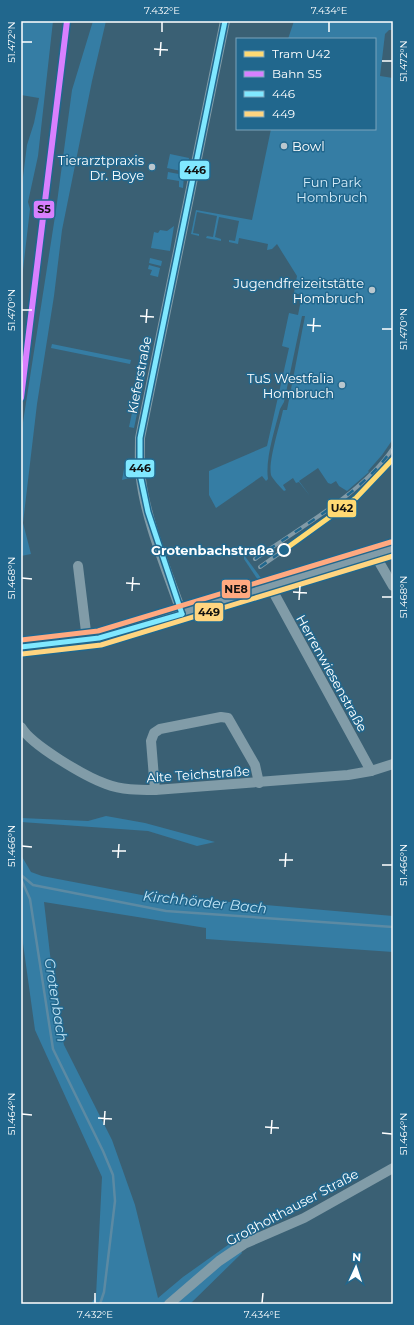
<svg xmlns="http://www.w3.org/2000/svg" width="414" height="1325" viewBox="0 0 414 1325" font-family="Montserrat,sans-serif">
<style>
.green{fill:#357da4}
.lines{fill:none;stroke-linecap:round;stroke-linejoin:round}
.stream{stroke:#5c8aa3;stroke-width:2.5}
.street{stroke:#819ca8;stroke-width:10}
.rail-casing{stroke:#819aa7;stroke-width:4}
.rail{stroke:#21678d;stroke-width:2.5;stroke-dasharray:8;stroke-linecap:butt}
.bus-1-casing{stroke:#21678d;stroke-width:8}
.bus-2-casing{stroke:#21678d;stroke-width:8}
.bus-3-casing{stroke:#21678d;stroke-width:8}
.bus-1{stroke:#80e8ff;stroke-width:5}
.bus-2{stroke:#ffd580;stroke-width:5}
.bus-3{stroke:#ffa980;stroke-width:5}
.rail-1-casing{stroke:#21678d;stroke-width:9}
.rail-1{stroke:#d880ff;stroke-width:6}
.tram-1-casing{stroke:#21678d;stroke-width:8}
.tram-1{stroke:#ffda73;stroke-width:5}
.ticks{fill:none;stroke:#fff;stroke-width:1.5}
.poi-dot{fill:#bac7ce;stroke:#21678d;stroke-width:1.5}
.stop-dot{fill:#21678d;stroke:#fff;stroke-width:2}
.labels{text-anchor:middle;stroke-width:3;stroke-linejoin:round;paint-order:stroke}
.poi-label{font-size:13px;fill:#fff;stroke:#21678d;text-anchor:end}
.park-label{font-size:13px;fill:#d4ecf9;stroke:#21678d}
.street-label{font-size:13px;fill:#fff;stroke:#21678d}
.stop-label{font-size:13px;font-weight:bold;fill:#fff;stroke:#21678d;text-anchor:end}
.water-label{font-size:14px;font-style:italic;fill:#bee2f4;stroke:#21678d}
.line-badge{stroke:#21678d;stroke-width:1.5}
.pale-badge-label{font-size:11px;text-anchor:middle;font-weight:bold;fill:#111}
.neatline{fill:none;stroke:#fff;stroke-width:1.5}
.ticks-label{font-size:10px;text-anchor:middle;fill:#fff}
</style>
<rect width="100%" height="100%" fill="#3a6074"/>
<g class="green">
<path d="M21 21H53L38 156 28 202 30 209 21 287V193L27 145 34 123 39 98 21 95Z"/>
<path d="M93 21H106L92 81 62 230 54 296 37 404 23 523 31 554 21 556V435L56 210 72 90Z"/>
<path d="M294 21H393V30H389L385 34 380 76 393 78V439L382 455 368 471 369 472 347 491 339 486 336 481 331 484 328 483 318 468 299 481 310 496 299 482 296 483 293 478 283 485 286 490 284 491C280 487 272 478 271 475 268 461 280 425 283 410H287L305 316H302L284 402 280 409C275 429 265 459 268 479L266 481 262 476 216 508 209 495V471L267 446 289 348 282 346 289 313 298 315 302 295 294 293 297 276 277 244 272 249 267 250 268 244 239 238 238 244 229 242V240L235 241 239 221 219 217 215 237 221 239V241L206 238 207 236 213 237 217 216 197 212 193 233 199 234V236L191 234 196 210 252 220 271 129H375V39H288Z"/>
<path d="M170 154 189 158 186 172 167 168Z"/>
<path d="M168 172 184 175 183 188 179 187V181L167 179Z"/>
<path d="M174 226 170 251 151 248 154 232 158 233 160 230 167 231Z"/>
<path d="M150 258 162 261 161 266 149 263Z"/>
<path d="M149 265 160 268 158 277 150 275 152 270 148 269Z"/>
<path d="M52 344 131 360 130 364 51 348Z"/>
<path d="M140 375 145 376 134 428 129 427Z"/>
<path d="M124 469 133 471V477L122 480Z"/>
<path d="M244 555 261 578V580H258L244 559Z"/>
<path d="M106 816 145 823 215 842 197 846 148 831 21 822V818L88 821Z"/>
<path d="M21 855 31 872 42 876 168 900 218 901 393 916V952L206 939V928L44 902 57 1015 64 1045 112 1140 135 1205 158 1298 183 1277 235 1240 242 1253 190 1304H91L96 1296 102 1177 35 1030 21 929Z"/>
</g>
<g class="lines">
<g class="stream">
<path d="M21 875 33 885 166 911 393 927"/>
<path d="M21 879 30 899 53 1049 103 1151 113 1175 115 1201 104 1292 100 1304"/>
</g>
<g class="street">
<path d="M375 555 393 586"/>
<path d="M78 566 87 640"/>
<path d="M270 586 371 771"/>
<path d="M182 614C168 573 146 521 141 479 139 465 140 452 140 438L225 21"/>
<path d="M21 647 99 638 393 549"/>
<path d="M21 727C31 745 86 777 106 784 122 790 138 790 155 790L348 775 371 771 393 764"/>
<path d="M155 790 151 741 154 733 160 729 221 717 228 718 255 765 259 783"/>
<path d="M169 1304 219 1261 244 1244 304 1218 393 1168"/>
</g>
<defs>
<g id="rail">
<path d="M255 559C299 528 363 493 393 448"/>
<path d="M260 567 284 550"/>
</g>
</defs>
<use href="#rail" class="rail-casing"/>
<use href="#rail" class="rail"/>
<defs>
<g id="bus-1">
<path d="M182 614 148 512 140 474V438L225 21"/>
<path d="M21 647 99 638 182 614"/>
</g>
<path id="bus-2" d="M22 654 101 645 393 556"/>
<path id="bus-3" d="M21 640 98 631 391 542"/>
</defs>
<use href="#bus-1" class="bus-1-casing"/>
<use href="#bus-2" class="bus-2-casing"/>
<use href="#bus-3" class="bus-3-casing"/>
<use href="#bus-1" class="bus-1"/>
<use href="#bus-2" class="bus-2"/>
<use href="#bus-3" class="bus-3"/>
<defs>
<path id="rail-1" d="M21 398 67 21"/>
</defs>
<use href="#rail-1" class="rail-1-casing"/>
<use href="#rail-1" class="rail-1"/>
<defs>
<path id="tram-1" d="M284 550 356 498 393 459"/>
</defs>
<use href="#tram-1" class="tram-1-casing"/>
<use href="#tram-1" class="tram-1"/>
</g>
<path class="ticks" d="M162 32V22M329 32V22M22 42H32M154 49 168 50M160 56 161 42M382 61H392M22 310H32M140 316 154 317M146 323 147 309M307 325 321 326M382 329H392M313 332 314 318M22 578 32 579M126 583 140 584M132 591 133 577M293 592 307 593M382 597H392M299 600 300 586M22 846 32 847M112 851H126M118 858 119 844M279 860H293M382 865H392M285 867 286 853M22 1114 32 1115M98 1118 112 1119M104 1125 105 1111M265 1127 279 1128M382 1133 392 1134M271 1134 272 1120M95 1303V1293M262 1303 263 1293"/>
<g class="poi-dot">
<circle cx="284" cy="146" r="4"/>
<circle cx="152" cy="167" r="4"/>
<circle cx="372" cy="290" r="4"/>
<circle cx="342" cy="385" r="4"/>
</g>
<circle class="stop-dot" cx="284" cy="550" r="6"/>
<g class="labels">
<g class="poi-label">
<text x="292" y="151" text-anchor="start">Bowl</text>
<text x="144" y="165">Tierarztpraxis<tspan x="144" dy="15">Dr. Boye</tspan></text>
<text x="364" y="288">Jugendfreizeitstätte<tspan x="364" dy="15">Hombruch</tspan></text>
<text x="334" y="383">TuS Westfalia<tspan x="334" dy="15">Hombruch</tspan></text>
</g>
<g class="park-label">
<text x="332" y="187">Fun Park<tspan x="332" dy="15">Hombruch</tspan></text>
</g>
<g class="street-label">
<text transform="translate(139 375) rotate(-79)" y="5">Kieferstraße</text>
<text transform="translate(332 673) rotate(61)" y="5">Herrenwiesenstraße</text>
<text transform="translate(198 774) rotate(-4)" y="5">Alte Teichstraße</text>
<text transform="translate(292 1207) rotate(-28)" y="5">Großholthauser Straße</text>
</g>
<g class="stop-label">
<text x="274" y="555">Grotenbachstraße</text>
</g>
<g class="water-label">
<text transform="translate(205 902) rotate(6)" y="5">Kirchhörder Bach</text>
<text transform="translate(56 1000) rotate(81)" y="5">Grotenbach</text>
</g>
</g>
<g class="line-badge">
<rect x="179" y="160" width="31" height="20" rx="4" fill="#80e8ff"/>
<rect x="33" y="200" width="22" height="19" rx="4" fill="#d880ff"/>
<rect x="125" y="459" width="30" height="19" rx="4" fill="#80e8ff"/>
<rect x="327" y="499" width="30" height="19" rx="4" fill="#ffda73"/>
<rect x="221" y="579" width="30" height="20" rx="4" fill="#ffa980"/>
<rect x="194" y="602" width="30" height="20" rx="4" fill="#ffd580"/>
</g>
<g class="pale-badge-label">
<text x="195" y="174">446</text>
<text x="44" y="213">S5</text>
<text x="140" y="472">446</text>
<text x="342" y="512">U42</text>
<text x="236" y="593">NE8</text>
<text x="209" y="616">449</text>
</g>
<rect width="414" height="1325" fill="none" stroke="#21678d" stroke-width="44"/>
<rect x="236" y="38" width="140" height="92" fill="#21678d" stroke="#7aa4bb"/>
<rect x="244" y="51" width="20" height="6" fill="#ffda73" stroke="#7aa4bb"/>
<text x="272" y="58" font-size="12" fill="#ffffff">Tram U42</text>
<rect x="244" y="71" width="20" height="6" fill="#d880ff" stroke="#7aa4bb"/>
<text x="272" y="78" font-size="12" fill="#ffffff">Bahn S5</text>
<rect x="244" y="91" width="20" height="6" fill="#80e8ff" stroke="#7aa4bb"/>
<text x="272" y="98" font-size="12" fill="#ffffff">446</text>
<rect x="244" y="111" width="20" height="6" fill="#ffd580" stroke="#7aa4bb"/>
<text x="272" y="118" font-size="12" fill="#ffffff">449</text>
<g transform="translate(356 1267) rotate(3)" stroke="#21678d" stroke-width="3" paint-order="stroke">
<path d="M0-3L7 15L0 10L-7 15Z" fill="#ffffff"/>
<text y="-6" font-size="11" font-weight="bold" text-anchor="middle" fill="#ffffff">N</text>
</g>
<rect x="22" y="22" width="370" height="1281" class="neatline"/>
<g class="ticks-label">
<text x="162" y="14">7.432°E</text>
<text x="329" y="14">7.434°E</text>
<text transform="translate(11 42) rotate(-90)" y="4">51.472°N</text>
<text transform="translate(403 61) rotate(-90)" y="4">51.472°N</text>
<text transform="translate(11 310) rotate(-90)" y="4">51.470°N</text>
<text transform="translate(403 329) rotate(-90)" y="4">51.470°N</text>
<text transform="translate(11 578) rotate(-90)" y="4">51.468°N</text>
<text transform="translate(403 597) rotate(-90)" y="4">51.468°N</text>
<text transform="translate(11 846) rotate(-90)" y="4">51.466°N</text>
<text transform="translate(403 865) rotate(-90)" y="4">51.466°N</text>
<text transform="translate(11 1114) rotate(-90)" y="4">51.464°N</text>
<text transform="translate(403 1134) rotate(-90)" y="4">51.464°N</text>
<text x="95" y="1318">7.432°E</text>
<text x="262" y="1318">7.434°E</text>
</g>
</svg>
